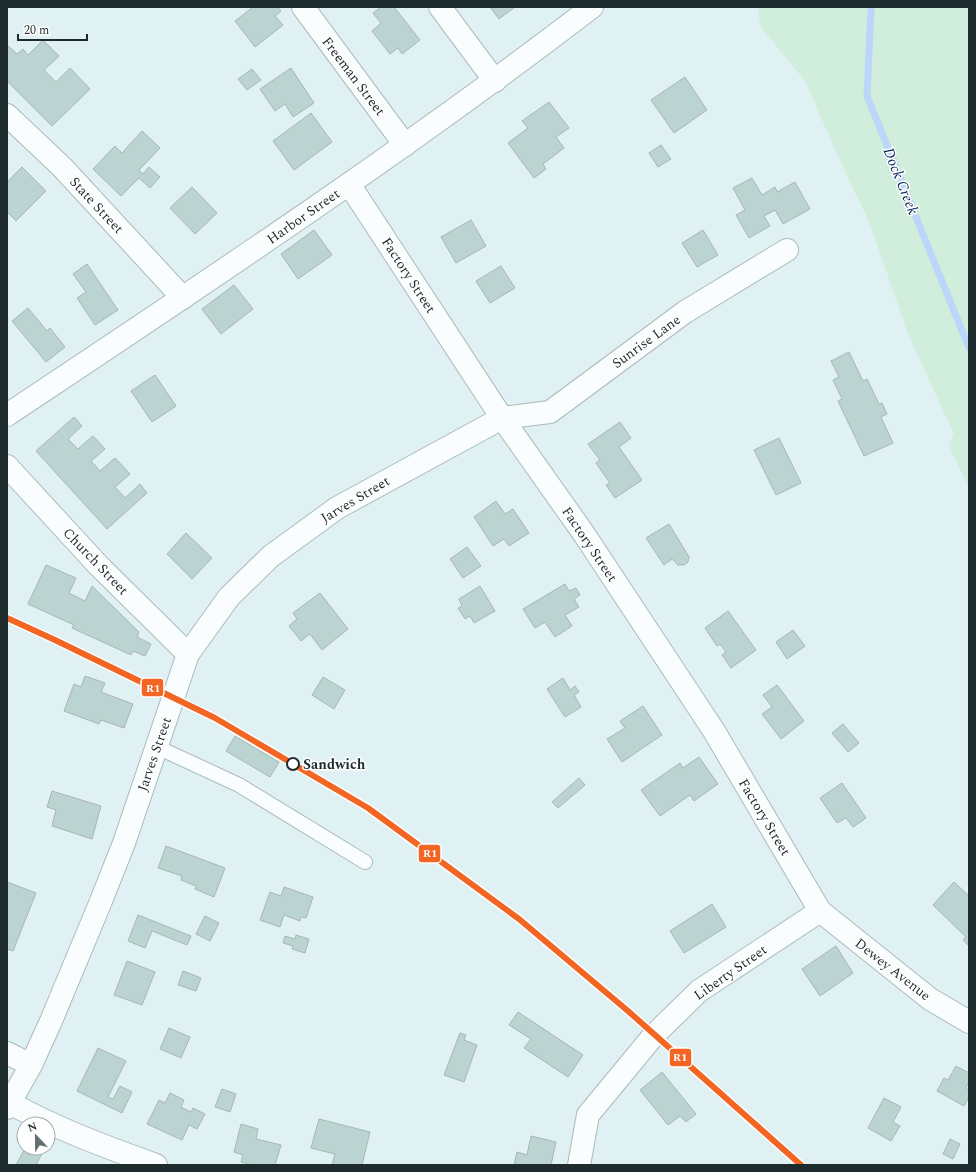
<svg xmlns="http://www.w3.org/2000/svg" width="976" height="1172" viewBox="0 0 976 1172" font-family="Spectral,serif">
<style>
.green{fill:#d0eedb}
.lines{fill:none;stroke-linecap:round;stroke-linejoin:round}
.stream{stroke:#bbd6f9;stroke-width:7}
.building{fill:#bbd4d1;stroke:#a8b6b5}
.service-casing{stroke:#acbabb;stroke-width:16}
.minor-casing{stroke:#acbabb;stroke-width:24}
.service{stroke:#fafdfd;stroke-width:14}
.minor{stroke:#fafdfd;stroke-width:22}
.rail-1-casing{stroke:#fff;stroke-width:9}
.rail-1{stroke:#f26522;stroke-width:6}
.stop-dot{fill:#fff;stroke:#1e2b2c;stroke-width:2}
.labels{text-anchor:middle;stroke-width:3;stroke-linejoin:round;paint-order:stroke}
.street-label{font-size:14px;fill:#1e2b2c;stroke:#fff}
.stop-label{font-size:14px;font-weight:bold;fill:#1e2b2c;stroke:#fff;text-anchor:start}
.water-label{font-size:15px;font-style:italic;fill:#04275a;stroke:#fff}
.line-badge{stroke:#fff;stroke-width:1.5}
.badge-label{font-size:11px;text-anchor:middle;font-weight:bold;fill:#fff}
</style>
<rect width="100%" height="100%" fill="#dff1f3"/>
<path class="green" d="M758 7H969V488L949 446 954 434 908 334 869 221 847 176 805 81 760 26Z"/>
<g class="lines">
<path class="stream" d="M872 7 871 9 867 96 969 348"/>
</g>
<g class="building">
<path d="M253 7H278L281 11 275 16 283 25 255 47 235 21Z"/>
<path d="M381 7H394L420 40 402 54 398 48 390 54 372 31 381 23 373 13Z"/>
<path d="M490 7H515L499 19Z"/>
<path d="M43 40 59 56 44 70 56 82 70 68 90 89 52 126 7 81V45L17 54 23 49 28 55Z"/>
<path d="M291 68 314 103 293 117 285 104 275 111 260 89Z"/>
<path d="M252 69 261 80 247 90 238 79Z"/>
<path d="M685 77 707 110 674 133 651 100Z"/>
<path d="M549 102 569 128 556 137 564 148 543 164 546 169 534 178 508 143 528 128 522 121Z"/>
<path d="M311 113 332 142 294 170 273 141Z"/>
<path d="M142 131 160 148 139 170 143 174 149 167 160 177 150 188 139 178 121 196 93 169 115 146 122 153Z"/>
<path d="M661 145 671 159 658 167 649 153Z"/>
<path d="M22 167 46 191 16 221 7 212V182Z"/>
<path d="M752 178 762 195 775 187 777 192 795 182 810 209 783 224 775 210 764 216 770 226 749 238 736 215 745 210 733 188Z"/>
<path d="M192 187 217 213 195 234 170 208Z"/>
<path d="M471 220 486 246 456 263 441 237Z"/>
<path d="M314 230 332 255 298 279 281 254Z"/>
<path d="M703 230 718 255 697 267 682 243Z"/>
<path d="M87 264 118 310 95 325 77 298 86 292 73 274Z"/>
<path d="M501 266 515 288 490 303 476 281Z"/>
<path d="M234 285 253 309 221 334 202 309Z"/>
<path d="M28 308 47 331 50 328 65 347 46 362 12 321Z"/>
<path d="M849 352 863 381 867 379 879 404 882 403 887 414 881 417 893 443 864 456 838 401 842 399 833 380 839 377 831 361Z"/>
<path d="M155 375 176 406 152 422 131 391Z"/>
<path d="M74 417 82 426 68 439 78 449 93 436 105 449 91 461 100 471 115 458 130 474 115 487 125 498 140 484 147 493 107 529 36 451Z"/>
<path d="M620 422 631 438 619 447 642 480 615 498 606 485 610 483 596 463 600 460 588 444Z"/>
<path d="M779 438 801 483 776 495 754 450Z"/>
<path d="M496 501 505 514 513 509 529 533 509 546 504 539 493 546 474 517Z"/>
<path d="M669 524 689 557 688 562 684 565H678L672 559 664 565 646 538Z"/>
<path d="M186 533 212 558 192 579 167 554Z"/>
<path d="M467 547 481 566 463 578 450 559Z"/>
<path d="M46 565 76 578 69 593 85 601 92 586 139 632 137 637 151 644 145 656 133 651 131 655 72 628 74 625 28 604Z"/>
<path d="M565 584 569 591 576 588 580 595 574 599 579 607 565 615 572 626 555 637 545 622 535 628 523 609Z"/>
<path d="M480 586 495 611 474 623 470 616 465 619 458 608 462 606 459 599Z"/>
<path d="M320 593 348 629 322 650 310 634 301 641 289 626 297 619 293 613Z"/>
<path d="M728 611 756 650 731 668 722 655 726 652 720 644 717 646 705 628Z"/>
<path d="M793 630 805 646 787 659 776 642Z"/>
<path d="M85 676 105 683 101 692 133 704 124 728 101 720 99 724 64 711 74 684 81 687Z"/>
<path d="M323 677 345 690 334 709 312 695Z"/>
<path d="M563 678 570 690 575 686 579 692 574 695 581 707 565 717 547 689Z"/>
<path d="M777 685 804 721 781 739 762 714 772 707 763 695Z"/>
<path d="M643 706 662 735 622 762 607 739 625 728 620 721Z"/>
<path d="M843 724 859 743 848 752 832 733Z"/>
<path d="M235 736 279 762 270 777 226 751Z"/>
<path d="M699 757 718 784 694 801 690 795 660 816 641 790 680 763 683 768Z"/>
<path d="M579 778 585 785 558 808 552 802Z"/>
<path d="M842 783 866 818 853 827 846 818 837 823 820 798Z"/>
<path d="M52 791 101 806 92 839 52 826 56 810 47 807Z"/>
<path d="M166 846 225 868 214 897 195 889 196 886 181 880 182 876 158 868Z"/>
<path d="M7 882 36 893 13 951 7 949Z"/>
<path d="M954 882 969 896V946L963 940 966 937 933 905Z"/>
<path d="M284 887 313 897 306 918 301 917 300 921 284 915 280 927 260 920 270 892 281 896Z"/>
<path d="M712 904 726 927 684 953 670 931Z"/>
<path d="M138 915 191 936 187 945 152 931 145 948 128 941Z"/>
<path d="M205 916 219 923 210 941 196 934Z"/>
<path d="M296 935 309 939 305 953 292 949 293 946 283 943 285 936 295 939Z"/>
<path d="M836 946 853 973 820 996 802 969Z"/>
<path d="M127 961 155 972 142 1005 114 995Z"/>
<path d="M183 971 201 978 196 991 178 985Z"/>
<path d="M518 1012 583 1055 568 1077 524 1048 531 1039 509 1025Z"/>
<path d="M169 1028 190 1037 181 1058 160 1049Z"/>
<path d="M460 1033 466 1035 464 1040 477 1045 464 1082 444 1075Z"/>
<path d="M98 1048 126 1061 108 1097 113 1099 120 1086 132 1092 122 1113 77 1091Z"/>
<path d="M956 1066 969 1073V1082L966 1088 969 1090V1097L964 1106 937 1091 944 1078 948 1080Z"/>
<path d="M662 1072 696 1114 686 1122 680 1116 668 1125 640 1090Z"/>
<path d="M222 1089 236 1094 230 1112 215 1107Z"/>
<path d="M170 1093 184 1100 181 1107 191 1112 193 1108 205 1114 197 1129 189 1125 182 1140 147 1124 159 1100 165 1103Z"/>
<path d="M884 1098 901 1107 893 1122 900 1126 891 1141 868 1128Z"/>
<path d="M319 1119 370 1132 362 1165H332L335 1154 311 1148Z"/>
<path d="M241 1124 258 1129 256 1139 281 1145 275 1165H252L241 1162 243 1155 234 1152Z"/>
<path d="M531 1136 556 1142 551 1165H514L517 1152 527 1155Z"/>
<path d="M950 1139 960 1144 953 1159 943 1154Z"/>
<path d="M25 1148H45L36 1165H16Z"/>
</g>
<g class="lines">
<defs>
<path id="service" d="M157 747 239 785 365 862"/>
<g id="minor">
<path d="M303 7 405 145"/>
<path d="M440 7 495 81"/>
<path d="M7 115 62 167 183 298"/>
<path d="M349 184 502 418 584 534 714 731 820 911 930 999 969 1022"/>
<path d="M7 415C205 283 403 152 592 7"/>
<path d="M7 466 98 565 188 654"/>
<path d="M7 1053 31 1065"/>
<path d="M10 1103C57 1129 106 1147 156 1165"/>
<path d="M7 1108 31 1065 51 1021 101 901 124 843 188 654 229 597 271 556 337 508 502 418 550 412 685 312 787 250"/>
<path d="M579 1165 588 1115 654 1035 699 991 820 911"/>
</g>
</defs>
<use href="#service" class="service-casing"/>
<use href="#minor" class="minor-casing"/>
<use href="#service" class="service"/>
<use href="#minor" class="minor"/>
<defs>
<path id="rail-1" d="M7 618 55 640 215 718 368 808 519 919 628 1011 801 1165"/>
</defs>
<use href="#rail-1" class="rail-1-casing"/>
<use href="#rail-1" class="rail-1"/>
</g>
<circle class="stop-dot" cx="293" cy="764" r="6"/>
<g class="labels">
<g class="street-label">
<text transform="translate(354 76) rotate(53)" y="5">Freeman Street</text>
<text transform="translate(97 205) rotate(47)" y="5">State Street</text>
<text transform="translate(303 216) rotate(-35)" y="5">Harbor Street</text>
<text transform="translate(409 275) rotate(57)" y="5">Factory Street</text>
<text transform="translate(646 341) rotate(-36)" y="5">Sunrise Lane</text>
<text transform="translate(355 499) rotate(-31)" y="5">Jarves Street</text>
<text transform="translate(590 544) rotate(56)" y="5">Factory Street</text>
<text transform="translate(96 561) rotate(46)" y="5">Church Street</text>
<text transform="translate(154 754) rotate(-71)" y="5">Jarves Street</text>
<text transform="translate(765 817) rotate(59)" y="5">Factory Street</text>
<text transform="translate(893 969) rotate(38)" y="5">Dewey Avenue</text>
<text transform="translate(730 972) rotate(-35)" y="5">Liberty Street</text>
</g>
<g class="stop-label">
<text x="303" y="769">Sandwich</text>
</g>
<g class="water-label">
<text transform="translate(901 181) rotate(68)" y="5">Dock Creek</text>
</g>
</g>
<g class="line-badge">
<rect x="141" y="678" width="23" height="19" rx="4" fill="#f26522"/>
<rect x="418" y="844" width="23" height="19" rx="4" fill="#f26522"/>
<rect x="669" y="1048" width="23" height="19" rx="4" fill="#f26522"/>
</g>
<g class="badge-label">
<text x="153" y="692">R1</text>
<text x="430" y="857">R1</text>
<text x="680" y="1061">R1</text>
</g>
<rect width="976" height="1172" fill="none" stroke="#1e2b2c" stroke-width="16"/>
<g transform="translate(36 1136) rotate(338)"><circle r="19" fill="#ffffff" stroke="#a5aaab"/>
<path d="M0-3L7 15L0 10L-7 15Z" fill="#627072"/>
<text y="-6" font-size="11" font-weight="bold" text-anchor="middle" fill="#1e2b2c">N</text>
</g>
<path d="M18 34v6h69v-6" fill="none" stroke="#1e2b2c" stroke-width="2"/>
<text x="24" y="34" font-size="12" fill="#1e2b2c" stroke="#ffffff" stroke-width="3" paint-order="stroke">20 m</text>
</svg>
